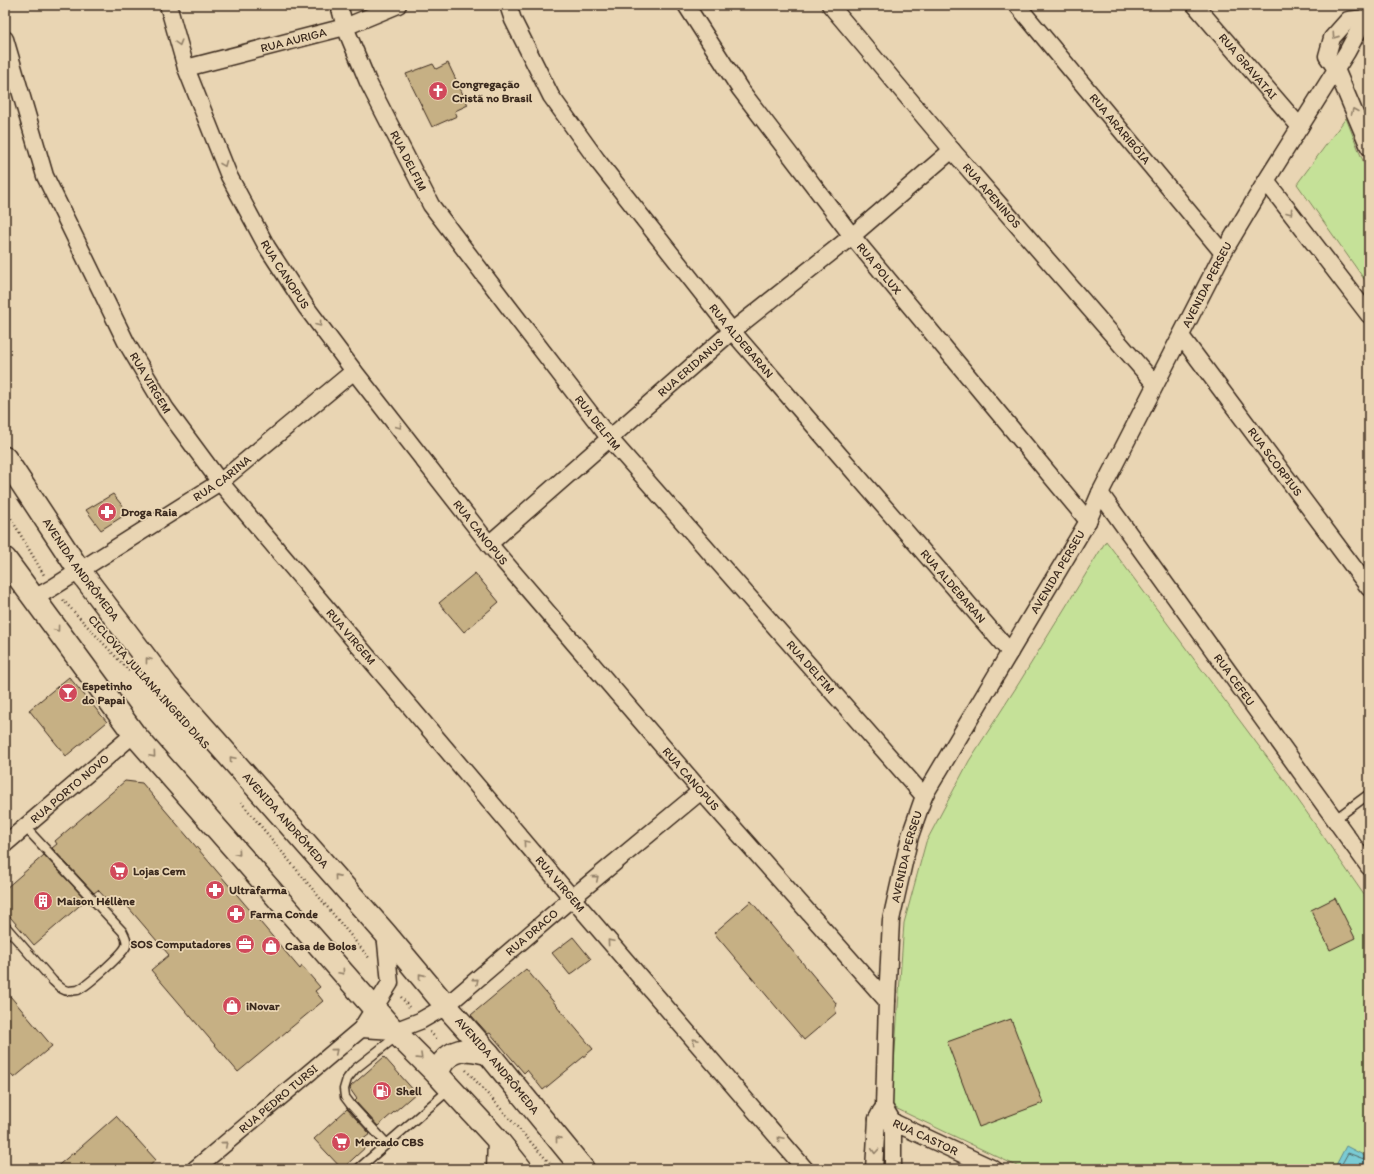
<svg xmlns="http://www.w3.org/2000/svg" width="1374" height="1174" viewBox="0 0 1374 1174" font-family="Itim,sans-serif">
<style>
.green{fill:#c5e198;stroke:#80865b}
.water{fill:#7acbd4;stroke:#618b8b}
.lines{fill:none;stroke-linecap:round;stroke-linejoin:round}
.shore{stroke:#546a67;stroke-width:1}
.building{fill:#c6b084;stroke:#3b2a1e}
.service-casing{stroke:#3b2a1e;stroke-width:11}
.minor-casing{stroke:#3b2a1e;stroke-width:19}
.secondary-casing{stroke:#3b2a1e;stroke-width:25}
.path{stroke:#3b2a1e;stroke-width:2.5;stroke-dasharray:1 3;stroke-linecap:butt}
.service{stroke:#e9d5b3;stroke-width:8}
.minor{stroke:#e9d5b3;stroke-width:16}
.secondary{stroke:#e9d5b3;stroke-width:22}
.oneway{stroke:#928068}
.labels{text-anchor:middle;stroke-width:3.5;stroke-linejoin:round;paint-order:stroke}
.street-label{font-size:12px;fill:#3b2a1e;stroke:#e9d5b3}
.poi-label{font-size:12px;font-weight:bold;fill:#3b2a1e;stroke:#e9d5b3;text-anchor:start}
</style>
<rect width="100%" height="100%" fill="#e9d5b3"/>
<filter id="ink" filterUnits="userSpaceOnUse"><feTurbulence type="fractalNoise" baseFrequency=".025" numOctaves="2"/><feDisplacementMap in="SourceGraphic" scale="8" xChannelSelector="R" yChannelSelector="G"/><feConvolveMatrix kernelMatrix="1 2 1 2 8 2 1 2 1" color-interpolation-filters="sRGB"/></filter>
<g filter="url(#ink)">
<g class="green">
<path d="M1346 118 1369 176V286L1297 184Z"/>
<path d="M1106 541 1287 784 1369 902V1169H1023L891 1106 904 923 926 842 969 761 1019 683Z"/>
</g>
<path class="water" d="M1346 1146 1369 1158 1368 1169H1334Z"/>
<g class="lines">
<path class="shore" d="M1339 1169 1348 1153 1369 1161"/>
</g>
<g class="building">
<path d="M448 63 468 105 455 111 457 116 432 127 406 74 433 64 436 69Z"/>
<path d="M113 494 128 513 101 530 86 510Z"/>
<path d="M475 573 499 602 464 632 439 603Z"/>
<path d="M69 677 107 722 66 756 29 710Z"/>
<path d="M125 781 142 783 300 969 302 966 320 987 315 991 323 1001 238 1072 151 970 169 955 122 900 110 903 98 890 94 893 52 848 57 844 55 841Z"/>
<path d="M44 855 86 900 34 945 5 911V889Z"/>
<path d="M1335 898 1355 938 1330 950 1311 910Z"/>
<path d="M751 901 836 1003 835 1007 836 1013 804 1040 714 933Z"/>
<path d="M573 937 591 959 570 975 552 953Z"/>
<path d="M526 969 593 1049 543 1090 527 1070 524 1073 490 1033 488 1034 471 1015Z"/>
<path d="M5 990 52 1046 14 1078 5 1068Z"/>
<path d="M1011 1019 1043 1103 979 1127 947 1042Z"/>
<path d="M384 1057 416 1093 378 1126 355 1101 357 1099 350 1089 351 1086Z"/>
<path d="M347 1109 370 1134 362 1140 367 1146 342 1169 314 1139Z"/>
<path d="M116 1116 156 1160 146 1169H54L73 1153V1154Z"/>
</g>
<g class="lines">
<defs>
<g id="service">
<path d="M1334 820 1369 794"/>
<path d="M5 926 53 981C58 985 62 991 69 991 71 991 76 990 78 990 87 986 123 954 126 946 128 940 125 937 123 932L25 827"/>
<path d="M387 1144 351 1105 345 1097 344 1089 347 1079 355 1069 397 1036"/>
<path d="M358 1169 450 1089"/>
</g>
<g id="minor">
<path id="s1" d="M168 5 186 68 229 176 267 247 306 307 354 371 489 544 701 791 887 1001"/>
<path id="s2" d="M339 5 345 27 368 82 431 205 507 305 610 439 924 796"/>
<path id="s3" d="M508 5 513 20 551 96 597 160 732 331 1010 652"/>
<path id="s4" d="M686 5 740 89 852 236 1088 521"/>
<path id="s5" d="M830 5 952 150 1155 384"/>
<path id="s6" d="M1017 5 1223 253"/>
<path id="s7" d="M1195 5 1300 127"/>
<path d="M1365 18 1348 20 1332 38 1327 56 1336 69 1369 147"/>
<path id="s8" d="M5 39 45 176 126 342 166 409 220 482 572 898 805 1169"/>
<path id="s9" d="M186 68 345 27 398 5"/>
<path d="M1266 181 1369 315"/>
<path id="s10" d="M1181 336 1369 588"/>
<path id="s11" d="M1100 493 1369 867"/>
<path id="s12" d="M489 544 732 331 852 236 952 150"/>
<path id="s13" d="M34 598 52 588 220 482 354 371"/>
<path id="s14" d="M5 844 134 734"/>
<path id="s15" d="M361 1029 394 1031 420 1021 446 1006 572 898 701 791"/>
<path id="s16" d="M877 1119 893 1122 994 1169"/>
<path id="s17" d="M195 1169 361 1029 390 983 385 933"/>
<path d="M495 1169 496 1138"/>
<path d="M874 1169 877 1119 881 1111"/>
<path id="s18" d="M893 1169V1122L884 1107 887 1001 891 920 910 836 924 796 1088 521 1100 493 1223 253 1266 181 1347 52 1369 11"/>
</g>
<g id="secondary">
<path id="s19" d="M5 458 79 570 167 686 385 933 446 1006 488 1053 583 1169"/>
<path d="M5 559 134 734 394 1031 438 1075 496 1138 521 1169"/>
<path d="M438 1075C440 1061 451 1052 465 1050 472 1049 481 1052 488 1053"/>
</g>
</defs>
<use href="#service" class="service-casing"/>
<use href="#minor" class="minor-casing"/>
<use href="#secondary" class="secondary-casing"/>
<g class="path">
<path d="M5 508 44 575"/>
<path d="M63 600 130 672"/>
<path d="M241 802 370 959"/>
<path d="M401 997 409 1007"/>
<path d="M430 1032 438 1040"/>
<path d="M466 1070 555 1169"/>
</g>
<use href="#service" class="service"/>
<use href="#minor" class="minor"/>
<use href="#secondary" class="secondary"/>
</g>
<defs><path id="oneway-chevron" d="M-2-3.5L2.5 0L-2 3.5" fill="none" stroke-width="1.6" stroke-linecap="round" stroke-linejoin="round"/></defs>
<g class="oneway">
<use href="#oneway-chevron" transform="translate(1335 36) rotate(125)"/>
<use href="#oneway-chevron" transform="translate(179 43) rotate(74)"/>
<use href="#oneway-chevron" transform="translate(1354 111) rotate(-113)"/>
<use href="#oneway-chevron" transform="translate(224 164) rotate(68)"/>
<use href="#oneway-chevron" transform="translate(1290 212) rotate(53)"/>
<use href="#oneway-chevron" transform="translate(319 324) rotate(53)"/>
<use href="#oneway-chevron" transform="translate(399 426) rotate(52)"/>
<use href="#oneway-chevron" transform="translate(57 629) rotate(53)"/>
<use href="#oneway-chevron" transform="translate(148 660) rotate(-128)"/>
<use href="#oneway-chevron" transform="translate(153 755) rotate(49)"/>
<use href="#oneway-chevron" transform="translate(232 759) rotate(-131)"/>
<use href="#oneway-chevron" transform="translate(526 843) rotate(-130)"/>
<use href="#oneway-chevron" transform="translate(238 853) rotate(49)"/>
<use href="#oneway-chevron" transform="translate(337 877) rotate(-131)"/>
<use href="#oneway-chevron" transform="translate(596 878) rotate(-40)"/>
<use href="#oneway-chevron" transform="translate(610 942) rotate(-131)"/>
<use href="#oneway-chevron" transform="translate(342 972) rotate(49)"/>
<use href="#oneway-chevron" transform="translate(421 976) rotate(-129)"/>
<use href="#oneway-chevron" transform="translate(476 981) rotate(-41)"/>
<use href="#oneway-chevron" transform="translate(695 1041) rotate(-131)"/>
<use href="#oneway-chevron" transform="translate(335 1051) rotate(-40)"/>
<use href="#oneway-chevron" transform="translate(420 1057) rotate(44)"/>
<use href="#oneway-chevron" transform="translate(558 1139) rotate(-129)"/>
<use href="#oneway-chevron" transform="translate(780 1139) rotate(-131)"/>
<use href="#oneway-chevron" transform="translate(225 1144) rotate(-40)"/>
<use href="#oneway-chevron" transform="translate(875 1151) rotate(94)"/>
</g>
</g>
<defs>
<symbol id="church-disc" viewBox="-11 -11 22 22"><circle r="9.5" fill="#d1495b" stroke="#e9d5b3"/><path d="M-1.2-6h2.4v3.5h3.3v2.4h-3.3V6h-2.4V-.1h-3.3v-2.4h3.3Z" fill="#fff"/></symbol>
<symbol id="pharmacy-disc" viewBox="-11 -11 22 22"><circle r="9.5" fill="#d1495b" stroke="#e9d5b3"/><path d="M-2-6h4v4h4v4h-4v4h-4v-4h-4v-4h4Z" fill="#fff"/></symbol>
<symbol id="bar-disc" viewBox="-11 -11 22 22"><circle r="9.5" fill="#d1495b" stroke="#e9d5b3"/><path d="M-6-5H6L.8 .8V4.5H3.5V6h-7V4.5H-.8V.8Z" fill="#fff"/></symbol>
<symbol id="supermarket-disc" viewBox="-11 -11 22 22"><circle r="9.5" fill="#d1495b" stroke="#e9d5b3"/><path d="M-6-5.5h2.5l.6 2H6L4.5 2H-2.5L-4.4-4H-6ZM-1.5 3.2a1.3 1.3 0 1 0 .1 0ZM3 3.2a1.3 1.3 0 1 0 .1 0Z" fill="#fff"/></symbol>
<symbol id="building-disc" viewBox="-11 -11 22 22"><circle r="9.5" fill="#d1495b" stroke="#e9d5b3"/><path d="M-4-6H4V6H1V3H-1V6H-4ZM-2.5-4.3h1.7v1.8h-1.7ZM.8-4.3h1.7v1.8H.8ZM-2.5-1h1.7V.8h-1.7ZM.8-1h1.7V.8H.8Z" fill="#fff"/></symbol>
<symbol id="office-disc" viewBox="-11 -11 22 22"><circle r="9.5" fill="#d1495b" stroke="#e9d5b3"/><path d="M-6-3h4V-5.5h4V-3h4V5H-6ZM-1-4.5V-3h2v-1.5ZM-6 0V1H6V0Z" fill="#fff"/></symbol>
<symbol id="shop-disc" viewBox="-11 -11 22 22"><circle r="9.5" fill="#d1495b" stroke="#e9d5b3"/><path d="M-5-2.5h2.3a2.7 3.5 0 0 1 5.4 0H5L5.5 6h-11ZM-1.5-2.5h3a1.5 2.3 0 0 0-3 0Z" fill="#fff"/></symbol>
<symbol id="fuel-disc" viewBox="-11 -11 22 22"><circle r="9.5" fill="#d1495b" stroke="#e9d5b3"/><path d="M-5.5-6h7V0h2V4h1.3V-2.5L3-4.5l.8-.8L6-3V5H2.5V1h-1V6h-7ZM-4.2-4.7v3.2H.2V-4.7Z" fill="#fff"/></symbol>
</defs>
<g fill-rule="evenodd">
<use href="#church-disc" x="427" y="80" width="22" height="22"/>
<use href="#pharmacy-disc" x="96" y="501" width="22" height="22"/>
<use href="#bar-disc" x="57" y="682" width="22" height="22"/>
<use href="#supermarket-disc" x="108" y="860" width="22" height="22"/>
<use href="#pharmacy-disc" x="204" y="879" width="22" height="22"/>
<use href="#building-disc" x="32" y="890" width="22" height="22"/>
<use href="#pharmacy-disc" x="225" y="903" width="22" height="22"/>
<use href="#office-disc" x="234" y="933" width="22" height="22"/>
<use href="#shop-disc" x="260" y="935" width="22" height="22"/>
<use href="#shop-disc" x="221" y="995" width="22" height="22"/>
<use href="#fuel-disc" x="371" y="1080" width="22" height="22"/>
<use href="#supermarket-disc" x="330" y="1131" width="22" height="22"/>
</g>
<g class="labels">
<g class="street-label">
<text dy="4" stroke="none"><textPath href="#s9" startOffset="111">RUA AURIGA</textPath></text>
<text dy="4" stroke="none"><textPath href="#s7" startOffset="81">RUA GRAVATAI</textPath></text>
<text dy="4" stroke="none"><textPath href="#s6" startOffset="161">RUA ARARIBÓIA</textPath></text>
<text dy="4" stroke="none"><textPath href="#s2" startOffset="171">RUA DELFIM</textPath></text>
<text dy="4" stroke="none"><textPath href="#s5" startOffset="250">RUA APENINOS</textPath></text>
<text dy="4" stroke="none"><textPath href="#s4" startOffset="327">RUA POLUX</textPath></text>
<text dy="4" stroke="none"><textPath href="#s1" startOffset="295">RUA CANOPUS</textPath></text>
<text dy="4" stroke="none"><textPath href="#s18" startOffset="965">AVENIDA PERSEU</textPath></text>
<text dy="4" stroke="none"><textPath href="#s3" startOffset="411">RUA ALDEBARAN</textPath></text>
<text dy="4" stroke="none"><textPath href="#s12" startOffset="268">RUA ERIDANUS</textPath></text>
<text dy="4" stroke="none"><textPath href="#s8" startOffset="375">RUA VIRGEM</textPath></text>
<text dy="4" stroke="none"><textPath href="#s2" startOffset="495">RUA DELFIM</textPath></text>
<text dy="4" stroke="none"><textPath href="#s10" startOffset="157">RUA SCORPIUS</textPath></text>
<text dy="4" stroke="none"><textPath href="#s13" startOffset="223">RUA CARINA</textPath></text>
<text dy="4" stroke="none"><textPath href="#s1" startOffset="619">RUA CANOPUS</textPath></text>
<text dy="4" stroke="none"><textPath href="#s19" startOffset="135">AVENIDA ANDRÔMEDA</textPath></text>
<text dy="4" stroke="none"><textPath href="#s18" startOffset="641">AVENIDA PERSEU</textPath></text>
<text dy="4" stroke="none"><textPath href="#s3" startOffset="735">RUA ALDEBARAN</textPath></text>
<text dy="4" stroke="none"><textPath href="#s8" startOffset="699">RUA VIRGEM</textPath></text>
<text dy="4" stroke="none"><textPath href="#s2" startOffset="819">RUA DELFIM</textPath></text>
<text dy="4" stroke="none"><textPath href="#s11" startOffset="230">RUA CEFEU</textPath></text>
<text transform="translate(149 682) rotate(48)" y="4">CICLOVIA JULIANA INGRID DIAS</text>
<text dy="4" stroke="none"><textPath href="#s1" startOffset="943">RUA CANOPUS</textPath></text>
<text dy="4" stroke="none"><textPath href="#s14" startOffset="85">RUA PORTO NOVO</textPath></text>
<text dy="4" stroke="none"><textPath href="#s19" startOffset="459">AVENIDA ANDRÔMEDA</textPath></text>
<text dy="4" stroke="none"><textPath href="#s18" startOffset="317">AVENIDA PERSEU</textPath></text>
<text dy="4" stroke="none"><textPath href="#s8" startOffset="1023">RUA VIRGEM</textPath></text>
<text dy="4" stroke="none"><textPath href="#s15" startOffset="204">RUA DRACO</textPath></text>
<text dy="4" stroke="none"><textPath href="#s19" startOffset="783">AVENIDA ANDRÔMEDA</textPath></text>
<text dy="4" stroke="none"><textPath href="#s17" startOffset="109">RUA PEDRO TURSI</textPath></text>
<text dy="4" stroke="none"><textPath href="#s16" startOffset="52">RUA CASTOR</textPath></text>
</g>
<g class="poi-label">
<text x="452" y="88">Congregação<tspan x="452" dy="14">Cristã no Brasil</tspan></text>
<text x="121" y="516">Droga Raia</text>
<text x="82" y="690">Espetinho<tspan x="82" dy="14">do Papai</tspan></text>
<text x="133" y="875">Lojas Cem</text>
<text x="229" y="894">Ultrafarma</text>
<text x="57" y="905">Maison Héllène</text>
<text x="250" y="918">Farma Conde</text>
<text x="231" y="948" text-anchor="end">SOS Computadores</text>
<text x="285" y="950">Casa de Bolos</text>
<text x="246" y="1010">iNovar</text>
<text x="396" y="1095">Shell</text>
<text x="355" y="1146">Mercado CBS</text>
</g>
</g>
<rect width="1374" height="1174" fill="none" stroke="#e9d5b3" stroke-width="20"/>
<rect x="10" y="10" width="1354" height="1154" fill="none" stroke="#3b2a1e" stroke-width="1.5" filter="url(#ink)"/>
</svg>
